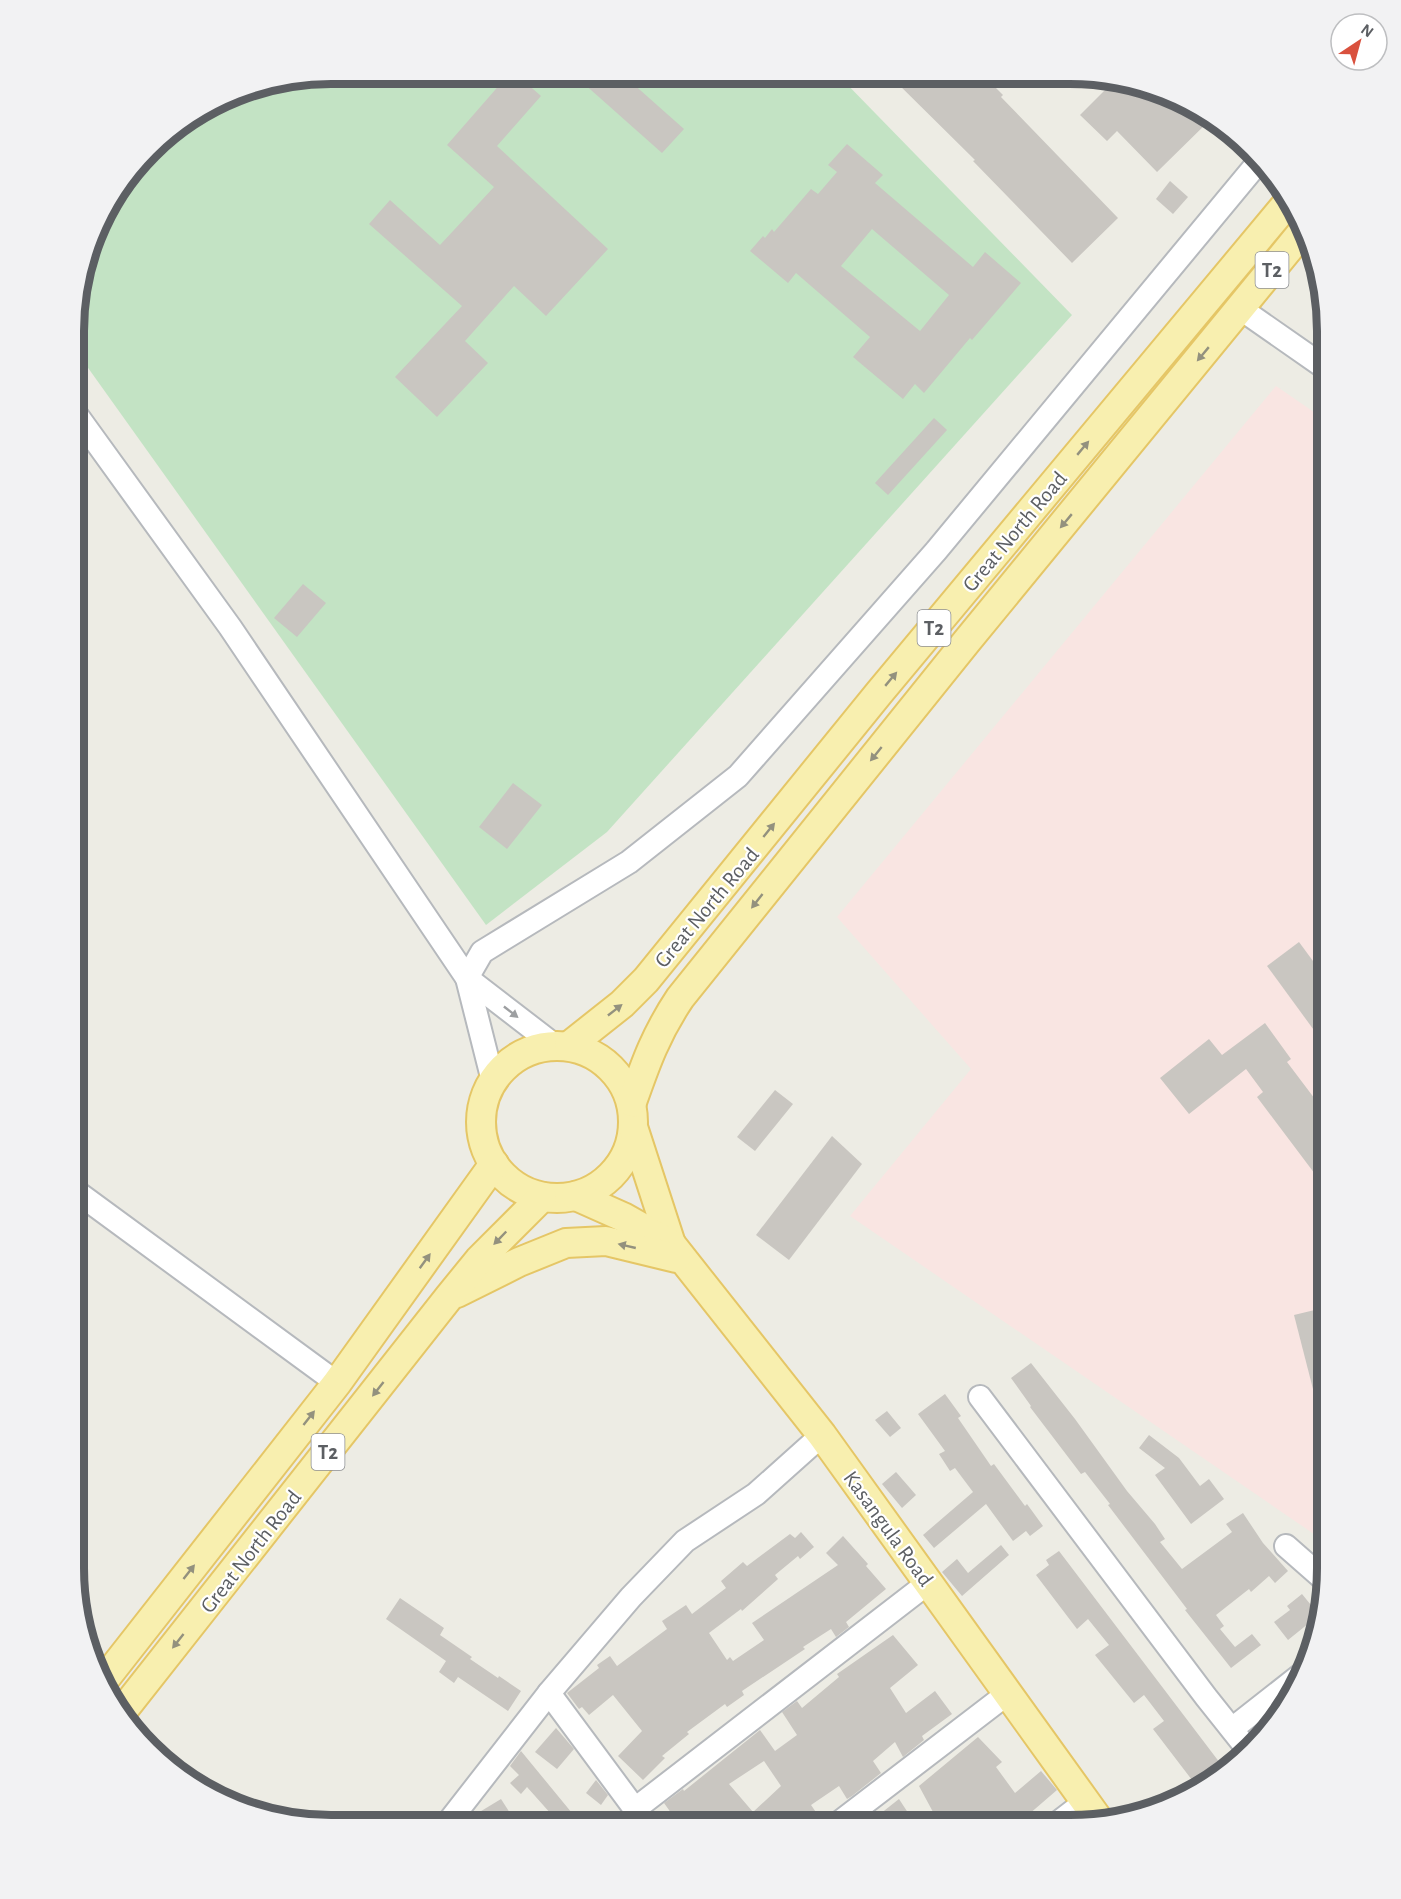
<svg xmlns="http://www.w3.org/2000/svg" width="1401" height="1899" viewBox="0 0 1401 1899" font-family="'Alegreya Sans',sans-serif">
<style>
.medical{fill:#f9e5e2}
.green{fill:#c3e3c4}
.building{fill:#c9c6c1;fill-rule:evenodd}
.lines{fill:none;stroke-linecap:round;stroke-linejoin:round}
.minor-casing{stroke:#b6b9bd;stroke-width:26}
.major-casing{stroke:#e5c666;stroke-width:32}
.minor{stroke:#fff;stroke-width:22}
.major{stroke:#f8efaf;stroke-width:28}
.oneway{fill:#93917e}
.oneway2{fill:#9d9fa1}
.labels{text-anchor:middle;stroke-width:4.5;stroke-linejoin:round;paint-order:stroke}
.shield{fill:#fff;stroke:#8d8f92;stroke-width:1.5}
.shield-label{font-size:21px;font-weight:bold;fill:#5c5f63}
.street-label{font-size:22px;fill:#5c5f63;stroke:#fff}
.rim{fill:none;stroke:#5c5f63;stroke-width:8}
</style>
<rect width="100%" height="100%" fill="#edece4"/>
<path class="medical" d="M1276 386 1327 421V1543L850 1216 971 1069 837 917Z"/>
<path class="green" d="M331 74 838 75 1072 315 607 832 486 925 76 351V297L108 202 161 137 248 87Z"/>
<g class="building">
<path d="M509 74H516L541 96 497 146 608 249 546 316 514 286 465 341 488 363 437 417 395 377 462 306 369 224 390 200 440 245 494 187 447 145Z"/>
<path d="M573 74H622L684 129 662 153Z"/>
<path d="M889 75H983L1003 95 1001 97 1118 218 1072 263 973 161 975 160Z"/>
<path d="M1115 80 1149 93 1213 117 1157 172 1117 131 1107 141 1080 115Z"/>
<path d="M847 144 883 175 875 183 973 267 985 252 1021 283 972 340 970 338 924 393 915 384 903 399 853 357 870 337 796 273 788 283 750 251 763 236 765 238 772 229 774 232 811 189 818 194 837 172 828 165ZM872 229 949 295 920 331 841 266Z"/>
<path d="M1170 181 1188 197 1173 214 1156 199Z"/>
<path d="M934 418 947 430 888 495 875 483Z"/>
<path d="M303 584 326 603 297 637 274 618Z"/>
<path d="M513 783 542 805 507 849 479 827Z"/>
<path d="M1299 942 1327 980V1048L1267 966Z"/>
<path d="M1265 1023 1291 1059 1287 1062 1327 1115V1190L1257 1097 1263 1092 1246 1069 1189 1114 1160 1078 1209 1039 1222 1055Z"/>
<path d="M775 1090 793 1104 755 1151 737 1137Z"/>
<path d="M832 1136 862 1164 789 1260 756 1235Z"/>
<path d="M1327 1307V1406L1314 1393 1294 1315Z"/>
<path d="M1031 1363 1075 1419 1127 1491 1155 1524 1165 1539 1160 1542 1182 1569 1232 1532 1226 1524 1243 1513 1263 1543 1288 1571 1275 1583 1269 1576 1251 1592 1249 1589 1216 1615 1224 1626 1220 1629 1235 1647 1252 1634 1261 1645 1231 1668 1185 1610 1187 1609 1108 1505 1110 1504 1085 1472 1081 1474 1030 1407 1031 1406 1011 1378Z"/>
<path d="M945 1394 961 1416 958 1418 991 1466 994 1464 1025 1506 1027 1504 1043 1526 1030 1536 1026 1531 1013 1541 986 1504 934 1548 923 1535 973 1492 955 1468 950 1471 939 1454 945 1451 918 1414Z"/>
<path d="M887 1411 901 1428 890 1437 875 1420Z"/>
<path d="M1149 1435 1179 1458 1200 1486 1209 1479 1224 1499 1191 1524 1155 1475 1165 1468 1139 1448Z"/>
<path d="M896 1472 916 1495 902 1508 882 1484Z"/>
<path d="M801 1532 814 1547 800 1559 798 1556 775 1575 778 1579 742 1611 741 1609 709 1633 727 1660 730 1657 733 1661 764 1640 752 1623 838 1565 826 1553 843 1536 868 1564 866 1566 886 1589 846 1622 849 1627 836 1637 831 1629 803 1647 805 1649 742 1691 744 1695 727 1707 725 1704 687 1732 689 1734 662 1756 665 1758 643 1780 618 1756 642 1731 613 1695 589 1715 582 1707 579 1709 567 1693 599 1668 597 1665 610 1656 617 1666 667 1629 662 1621 686 1605 692 1614 726 1588 721 1581 743 1562 747 1566 790 1534 795 1538Z"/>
<path d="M1001 1545 1009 1555 962 1596 942 1572 957 1559 968 1573Z"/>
<path d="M1059 1551 1223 1767 1208 1778 1203 1772 1192 1780 1153 1729 1164 1721 1144 1695 1134 1703 1095 1655 1109 1645 1088 1619 1077 1629 1036 1575 1049 1565 1046 1560Z"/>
<path d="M1302 1594 1319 1615 1288 1640 1274 1622 1290 1610 1287 1606Z"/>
<path d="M400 1598 444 1628 440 1635 472 1657 470 1659 498 1678 499 1676 521 1691 508 1711 458 1677 454 1683 439 1672 446 1661 386 1619Z"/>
<path d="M893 1635 918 1665 890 1688 906 1713 935 1691 952 1714 922 1736 924 1740 903 1757 895 1742 873 1761 881 1773 852 1796 847 1799 839 1786 811 1805 820 1818 811 1825H717L712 1819 704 1824H679L664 1803 683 1789 684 1791 760 1730 775 1751 797 1735 782 1712 797 1701 802 1708 839 1677 837 1674ZM764 1761 781 1786 753 1812 729 1784Z"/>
<path d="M556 1728 574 1749 557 1769 535 1752Z"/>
<path d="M978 1737 1002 1762 996 1767 1015 1793 1041 1771 1057 1790 1028 1815 1032 1820 1024 1825H940L919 1786Z"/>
<path d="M521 1751 581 1824H560L527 1787 521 1794 510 1783 519 1775 510 1766Z"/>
<path d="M596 1780 608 1795 601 1805 586 1793Z"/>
<path d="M501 1799 517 1824H464L468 1819Z"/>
<path d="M899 1799 916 1825H866Z"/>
</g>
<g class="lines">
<defs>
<g id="minor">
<path d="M1241 309 1327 369"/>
<path d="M76 414 230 627 467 978 554 1045"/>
<path d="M493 1081 467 978 482 952 629 862 738 776 936 551 1261 159"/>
<path d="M74 1190 337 1383"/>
<path d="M980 1397 1206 1697 1249 1751"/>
<path d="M1286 1546 1327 1582"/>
<path d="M549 1693 646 1824"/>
<path d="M1232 1729 1302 1674"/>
<path d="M635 1809 928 1583"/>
<path d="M447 1824 549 1693 631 1597 685 1541 756 1494 822 1435"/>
<path d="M836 1825 1007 1694"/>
<path d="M1055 1825 1085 1802"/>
</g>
<g id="major">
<circle cx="557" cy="1122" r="76"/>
<path d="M569 1046 622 1004 646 980 879 693 1290 200"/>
<path d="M632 1102C646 1062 656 1034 680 998L967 641 1304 230"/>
<path d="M634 1130 671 1244"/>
<path d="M576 1196 623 1217 671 1244 822 1435 1098 1819"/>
<path d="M457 1293 519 1262 566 1243 606 1241 676 1258"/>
<path d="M101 1684 337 1383 494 1164"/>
<path d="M121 1713 449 1297 479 1260 542 1197"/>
</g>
</defs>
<use href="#minor" class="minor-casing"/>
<use href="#major" class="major-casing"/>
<use href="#minor" class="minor"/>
<use href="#major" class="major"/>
</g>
<defs><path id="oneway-solid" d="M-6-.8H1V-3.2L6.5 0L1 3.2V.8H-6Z" transform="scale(1.5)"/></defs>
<g class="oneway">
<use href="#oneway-solid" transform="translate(1203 354) rotate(130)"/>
<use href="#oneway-solid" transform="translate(1083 448) rotate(-50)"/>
<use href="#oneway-solid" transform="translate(1066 521) rotate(130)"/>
<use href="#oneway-solid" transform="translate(891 679) rotate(-50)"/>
<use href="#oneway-solid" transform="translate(876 754) rotate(129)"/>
<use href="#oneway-solid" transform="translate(769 830) rotate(-51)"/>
<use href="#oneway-solid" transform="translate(757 901) rotate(128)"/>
<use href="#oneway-solid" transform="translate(615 1010) rotate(-38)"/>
<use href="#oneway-solid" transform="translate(500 1238) rotate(134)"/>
<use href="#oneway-solid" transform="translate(627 1246) rotate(-167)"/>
<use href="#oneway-solid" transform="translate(425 1261) rotate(-54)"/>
<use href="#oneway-solid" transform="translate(378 1389) rotate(128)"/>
<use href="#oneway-solid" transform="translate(309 1418) rotate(-52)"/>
<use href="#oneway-solid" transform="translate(189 1572) rotate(-52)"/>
<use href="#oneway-solid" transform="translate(178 1641) rotate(128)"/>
</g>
<use class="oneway2" href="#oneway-solid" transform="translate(511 1012) rotate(38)"/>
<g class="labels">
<g class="shield">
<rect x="1255.5" y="252" width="33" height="36" rx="4.5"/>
<rect x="917.5" y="610" width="33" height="36" rx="4.5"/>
<rect x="311.5" y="1434" width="33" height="36" rx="4.5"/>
</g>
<g class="shield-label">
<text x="1272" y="277">T2</text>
<text x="934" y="635">T2</text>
<text x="328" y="1459">T2</text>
</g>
<g class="street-label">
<text transform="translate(1014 531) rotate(-50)" y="8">Great North Road</text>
<text transform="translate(706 907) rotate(-50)" y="8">Great North Road</text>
<text transform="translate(889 1528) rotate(54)" y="8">Kasangula Road</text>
<text transform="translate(250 1551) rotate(-52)" y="8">Great North Road</text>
</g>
</g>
<path d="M0 0H1401V1899H0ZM331 84H1070A247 247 0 0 1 1317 331V1568A247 247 0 0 1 1070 1815H331A247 247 0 0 1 84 1568V331A247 247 0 0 1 331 84Z" fill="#f2f2f3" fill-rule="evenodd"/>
<path class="rim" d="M331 84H1070A247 247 0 0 1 1317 331V1568A247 247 0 0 1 1070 1815H331A247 247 0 0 1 84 1568V331A247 247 0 0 1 331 84Z"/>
<g transform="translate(1359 42) rotate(36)"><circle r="28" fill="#ffffff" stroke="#bebfc1" stroke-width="1.5"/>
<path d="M0-4.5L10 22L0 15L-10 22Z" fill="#d9513e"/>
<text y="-9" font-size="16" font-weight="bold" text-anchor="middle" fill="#5c5f63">N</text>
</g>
</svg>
